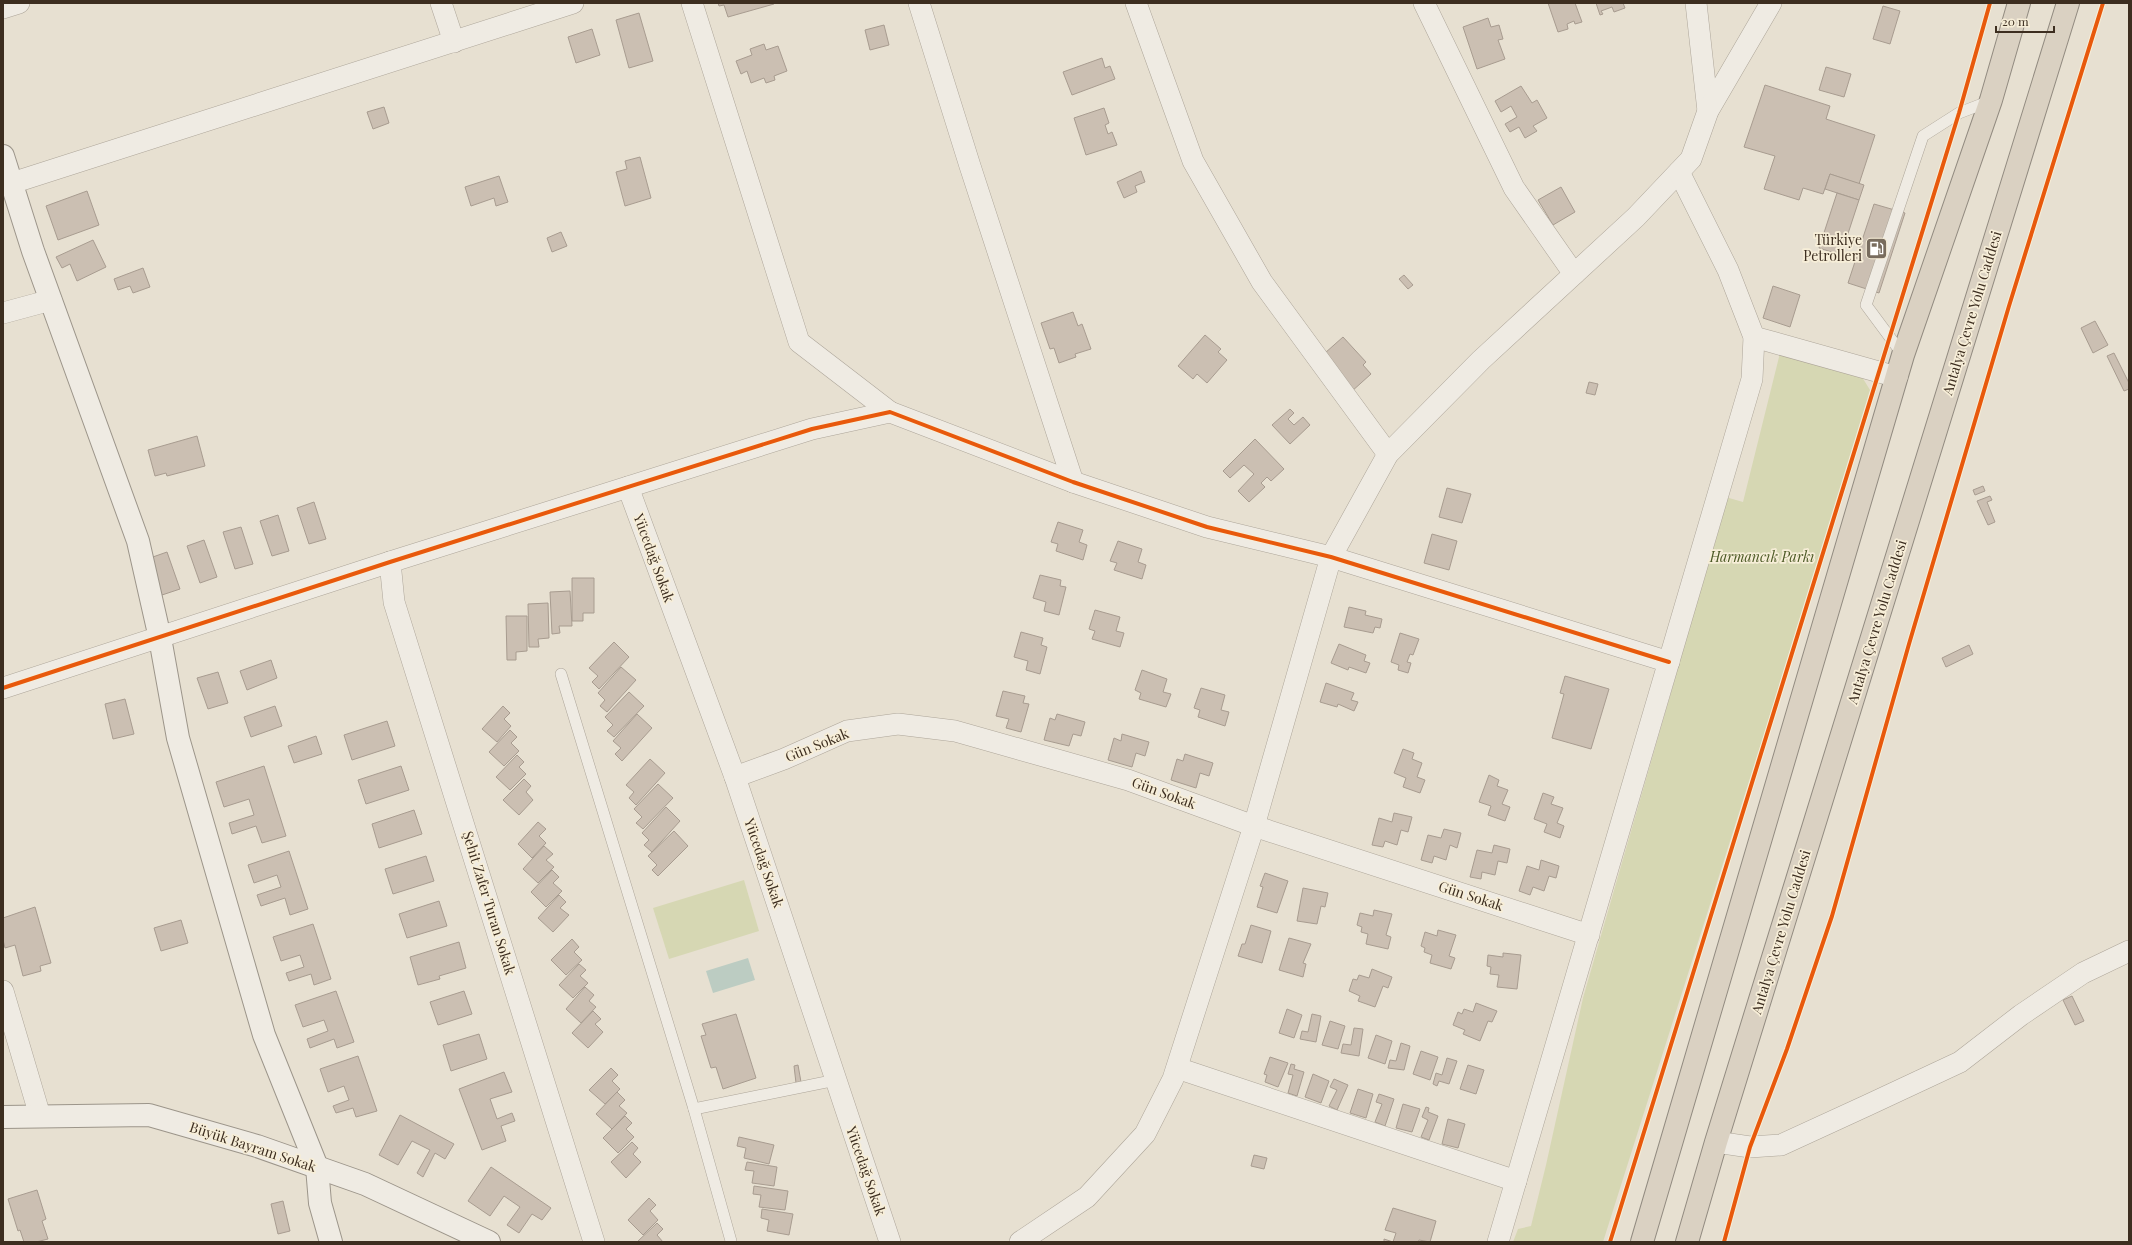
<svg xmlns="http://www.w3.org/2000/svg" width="2132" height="1245" viewBox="0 0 2132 1245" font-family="'Playfair Display',serif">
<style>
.green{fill:#d6d7b3}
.water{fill:#bcccc2}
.building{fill:#cbbfb2;stroke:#a89c90}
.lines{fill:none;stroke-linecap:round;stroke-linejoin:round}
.lane-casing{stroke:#ada599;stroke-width:12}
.street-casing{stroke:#ada599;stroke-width:22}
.secondary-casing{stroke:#9c958a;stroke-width:24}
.highway-casing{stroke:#928b80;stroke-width:24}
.lane{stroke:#efebe3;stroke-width:11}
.street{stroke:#efebe3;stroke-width:21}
.secondary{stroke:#efebe3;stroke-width:22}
.highway{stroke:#dad1c2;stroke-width:22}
.cycleway-casing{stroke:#f7eed8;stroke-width:6}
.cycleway{stroke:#e8590c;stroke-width:4}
.labels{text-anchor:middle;stroke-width:3.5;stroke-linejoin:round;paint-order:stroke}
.poi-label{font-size:14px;fill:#3d2e20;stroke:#f7eed8;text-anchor:end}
.street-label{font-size:14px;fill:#3d2e20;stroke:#f7eed8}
.park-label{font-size:14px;font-style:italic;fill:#4d5a26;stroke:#f7eed8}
</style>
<rect width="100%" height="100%" fill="#e7e0d1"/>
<g class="green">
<path d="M1780 353 1862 377 1870 390 1764 734 1603 1242H1513L1518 1229 1531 1226 1546 1165 1583 998 1672 689 1722 496 1743 502Z"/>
<path d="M744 880 759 931 669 959 653 908Z"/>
</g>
<path class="water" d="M748 958 755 980 713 993 706 971Z"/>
<g class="building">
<path d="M718 3H774V4L728 17 724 5 719 6Z"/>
<path d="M1548 3H1575L1582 22 1575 24 1574 21 1567 24 1568 29 1558 32Z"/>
<path d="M1596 3H1623L1625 8 1614 12 1612 7 1601 11 1603 14 1600 15Z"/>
<path d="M1883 6 1900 11 1890 44 1873 39Z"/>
<path d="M639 13 653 61 629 68 616 20Z"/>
<path d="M1488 18 1491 27 1499 25 1503 39 1498 40 1505 59 1477 69 1463 27Z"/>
<path d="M884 25 889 45 870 50 865 30Z"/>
<path d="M592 29 600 55 576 63 568 37Z"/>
<path d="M764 44 766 50 778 46 787 71 774 76 775 80 766 83 764 78 751 83 747 71 741 74 736 61 752 55 750 49Z"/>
<path d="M1102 58 1105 68 1110 66 1115 79 1072 95 1063 72Z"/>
<path d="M1826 67 1851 74 1844 97 1819 90Z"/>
<path d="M1765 85 1830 106 1826 119 1875 135 1859 184 1830 174 1823 194 1803 188 1799 200 1764 189 1775 156 1744 147Z"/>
<path d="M1521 86 1532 103 1537 100 1547 118 1533 126 1537 131 1525 138 1519 127 1510 132 1505 124 1517 117 1511 106 1501 112 1495 101Z"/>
<path d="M384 107 389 123 373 129 367 112Z"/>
<path d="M1104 108 1109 123 1105 125 1108 134 1112 132 1117 145 1086 155 1074 118Z"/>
<path d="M640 157 651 198 625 206 616 172 627 169 625 161Z"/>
<path d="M1141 171 1145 182 1135 186 1137 192 1124 198 1117 182Z"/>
<path d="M1830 174 1864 185 1859 200 1825 189Z"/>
<path d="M499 176 508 202 496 206 494 198 471 206 465 187Z"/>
<path d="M1561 187 1575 212 1553 225 1538 200Z"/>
<path d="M87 191 99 225 58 240 46 206Z"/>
<path d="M1837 193 1859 200 1841 255 1819 248Z"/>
<path d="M1874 204 1905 213 1879 293 1848 283Z"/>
<path d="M561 232 567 246 552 252 547 238Z"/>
<path d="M93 240 106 267 77 281 70 264 62 268 56 257Z"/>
<path d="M143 268 150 287 133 293 130 286 118 290 114 279Z"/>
<path d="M1404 275 1413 285 1408 289 1399 279Z"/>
<path d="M1773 286 1800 295 1790 327 1763 318Z"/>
<path d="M1073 312 1078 326 1082 324 1091 349 1075 354 1076 357 1059 363 1054 348 1050 349 1041 323Z"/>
<path d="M2095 321 2108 345 2093 353 2081 328Z"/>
<path d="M1205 335 1221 349 1218 352 1227 360 1207 383 1197 374 1193 379 1178 366Z"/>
<path d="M1343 337 1366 362 1363 365 1371 374 1351 392 1325 353Z"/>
<path d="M2114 353 2129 383V389L2124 391 2107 356Z"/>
<path d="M1589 382 1598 384 1595 395 1586 393Z"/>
<path d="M1290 409 1294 413 1288 419 1294 425 1303 417 1310 425 1290 444 1272 425Z"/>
<path d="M197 436 205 466 167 476 166 473 155 476 148 450Z"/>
<path d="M1255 439 1284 469 1271 481 1267 477 1261 483 1265 487 1249 502 1238 491 1254 474 1244 465 1230 478 1223 471Z"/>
<path d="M1983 486 1985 491 1975 495 1973 490Z"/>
<path d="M1447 488 1471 494 1462 523 1439 517Z"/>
<path d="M1990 496 1992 500 1987 502 1995 522 1988 525 1977 501Z"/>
<path d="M314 502 326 539 309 544 297 508Z"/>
<path d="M278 515 289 551 272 556 260 521Z"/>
<path d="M1058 522 1083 530 1079 542 1087 545 1083 560 1056 551 1058 544 1051 542Z"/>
<path d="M241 527 253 564 235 569 223 532Z"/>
<path d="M1432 534 1457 541 1449 570 1424 563Z"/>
<path d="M204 540 217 577 200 583 187 546Z"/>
<path d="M1118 541 1142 549 1138 562 1146 565 1142 579 1114 570 1117 563 1110 561Z"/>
<path d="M167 552 180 589 162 595 150 558Z"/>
<path d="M1040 575 1061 580 1060 586 1066 587 1059 615 1044 611 1046 602 1033 598Z"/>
<path d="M572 578H594V613H583V621H572Z"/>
<path d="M570 591 572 626H559L560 633 552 634 550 592Z"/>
<path d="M548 603 549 638 538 639 539 647H529L528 604Z"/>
<path d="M1349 607 1366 611 1365 615 1382 619 1380 628 1375 627 1373 633 1344 627Z"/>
<path d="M1095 610 1120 617 1116 631 1124 633 1120 647 1092 639 1095 631 1089 629Z"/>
<path d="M506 616H527V651L516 652V660H507Z"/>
<path d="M1021 632 1043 638 1041 645 1047 647 1040 674 1026 670 1028 661 1014 657Z"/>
<path d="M1400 633 1419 639 1413 655 1410 654 1407 662 1411 663 1408 673 1398 670 1399 665 1391 662Z"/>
<path d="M614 642 629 657 599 689 592 682 598 676 589 668Z"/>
<path d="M1339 644 1366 655 1364 661 1370 663 1366 673 1349 667 1348 670 1331 663Z"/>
<path d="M1969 645 1973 654 1946 667 1942 658Z"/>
<path d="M271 660 277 678 247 690 240 671Z"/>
<path d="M621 667 636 680 607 712 600 706 605 700 598 693Z"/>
<path d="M1142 670 1167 679 1163 692 1171 694 1166 707 1139 699 1141 693 1135 690Z"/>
<path d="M218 672 228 703 208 709 197 678Z"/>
<path d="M1565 676 1609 689 1591 749 1552 738 1564 694 1560 693Z"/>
<path d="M1326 683 1354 693 1351 700 1358 702 1354 711 1338 704 1337 707 1320 702Z"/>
<path d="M1201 688 1225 695 1221 710 1229 712 1225 726 1198 717 1200 710 1194 708Z"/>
<path d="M1003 691 1025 696 1023 703 1029 704 1021 732 1006 728 1009 719 996 716Z"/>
<path d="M629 692 644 706 614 737 607 731 613 725 605 717Z"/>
<path d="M125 699 134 734 113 739 105 704Z"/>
<path d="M275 706 282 726 251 737 244 717Z"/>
<path d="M503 706 510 713 504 719 511 726 497 742 482 729Z"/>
<path d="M637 714 652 728 622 761 615 754 621 748 613 741Z"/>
<path d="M1057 714 1085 722 1081 736 1073 734 1069 746 1044 740 1050 718 1055 720Z"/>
<path d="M387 721 395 746 352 760 344 735Z"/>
<path d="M510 730 517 737 511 743 519 751 504 766 489 752Z"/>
<path d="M1122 734 1149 742 1145 756 1136 753 1132 767 1108 760 1114 738 1121 741Z"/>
<path d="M316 736 322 754 294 763 288 746Z"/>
<path d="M1403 749 1414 753 1412 759 1422 763 1417 777 1425 780 1420 793 1403 787 1406 778 1394 773Z"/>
<path d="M1185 754 1213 763 1209 776 1200 773 1196 788 1171 780 1177 759 1183 761Z"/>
<path d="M517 755 524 762 519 767 526 774 510 790 496 777Z"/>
<path d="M650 759 665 773 636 805 629 798 634 792 626 785Z"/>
<path d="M264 766 286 836 262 843 256 826 232 834 229 823 254 815 249 799 224 807 216 782Z"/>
<path d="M401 766 409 790 366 804 358 780Z"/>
<path d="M1489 775 1499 780 1497 786 1508 790 1502 804 1510 807 1505 821 1488 815 1491 806 1479 802Z"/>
<path d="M524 779 531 786 526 792 533 800 519 815 503 800Z"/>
<path d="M658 784 673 798 643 829 636 823 642 817 634 809Z"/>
<path d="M1543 793 1554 797 1551 804 1563 808 1557 823 1564 826 1560 838 1544 832 1547 824 1534 819Z"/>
<path d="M666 807 680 821 652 852 644 845 649 840 642 833Z"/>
<path d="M414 810 422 834 379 848 372 824Z"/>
<path d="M1394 813 1412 817 1408 832 1401 830 1397 845 1385 841 1383 847 1372 845 1379 818 1392 822Z"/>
<path d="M538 822 546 829 539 836 546 843 532 858 518 844Z"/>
<path d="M1444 829 1461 833 1457 848 1450 845 1446 860 1434 856 1432 863 1421 860 1428 835 1441 838Z"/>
<path d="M674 831 688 846 658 876 652 870 657 865 648 856Z"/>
<path d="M1494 845 1510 849 1507 863 1498 861 1495 875 1482 872 1481 879 1470 877 1477 850 1492 853Z"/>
<path d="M544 846 553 854 546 860 554 867 538 883 523 869Z"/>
<path d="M289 851 308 909 290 915 285 898 261 906 257 895 281 887 277 875 254 883 248 865Z"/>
<path d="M426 856 434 881 393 894 385 869Z"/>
<path d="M1541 860 1559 866 1556 878 1549 876 1544 891 1533 887 1530 895 1519 891 1527 866 1539 870Z"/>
<path d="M552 870 559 877 553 883 562 891 546 907 531 892Z"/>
<path d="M1265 873 1288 881 1277 913 1257 907 1263 887 1260 886Z"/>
<path d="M1303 888 1328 893 1325 907 1321 906 1317 924 1297 921Z"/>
<path d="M559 895 566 902 560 908 569 915 553 932 538 918Z"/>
<path d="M439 901 447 926 407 938 399 914Z"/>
<path d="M35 907 51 963 40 966 41 971 23 976 15 945 5 948 3 940V918Z"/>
<path d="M1374 910 1392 914 1386 935 1391 937 1388 949 1366 944 1368 934 1361 932 1362 927 1357 925 1360 913 1373 916Z"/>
<path d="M181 920 188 943 161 951 154 928Z"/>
<path d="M313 924 331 979 314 985 311 974 289 981 286 973 304 967 300 955 281 961 273 937Z"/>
<path d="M1251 925 1271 931 1262 963 1238 956 1242 944H1245Z"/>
<path d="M1438 930 1456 935 1449 956 1455 958 1451 969 1430 963 1432 955 1424 952 1425 948 1421 946 1425 932 1437 936Z"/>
<path d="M1289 938 1311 944 1303 963 1306 964 1303 977 1279 970Z"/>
<path d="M572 939 579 947 574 952 582 960 566 975 551 960Z"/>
<path d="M459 942 466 968 439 976 440 979 418 985 410 957Z"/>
<path d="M1503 953 1521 955 1517 989 1497 987 1499 975 1490 974 1491 967 1487 966 1488 955 1503 957Z"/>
<path d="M579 964 586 970 580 976 588 983 573 998 559 985Z"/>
<path d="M1372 969 1392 977 1388 988 1383 986 1375 1007 1358 1001 1360 996 1349 991 1353 979 1357 980 1359 975 1369 978Z"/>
<path d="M585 987 594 995 589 1001 596 1007 581 1023 566 1009Z"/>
<path d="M336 991 354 1042 337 1048 334 1039 310 1048 307 1039 328 1031 324 1020 303 1027 295 1005Z"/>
<path d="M464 991 472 1014 438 1025 430 1002Z"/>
<path d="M2072 996 2084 1021 2075 1025 2063 1000Z"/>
<path d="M1476 1003 1497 1011 1492 1022 1488 1021 1480 1041 1463 1034 1465 1030 1453 1025 1458 1012 1462 1014 1464 1009 1473 1012Z"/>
<path d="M1287 1009 1302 1015 1294 1038 1279 1033Z"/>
<path d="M593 1011 601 1019 595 1024 603 1032 588 1048 572 1033Z"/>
<path d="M736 1014 756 1078 723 1089 716 1067 711 1068 701 1036 706 1035 702 1024Z"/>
<path d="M1312 1014 1321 1016 1316 1042 1300 1039 1302 1031 1308 1032Z"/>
<path d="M1330 1021 1345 1026 1338 1049 1322 1045Z"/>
<path d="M1354 1028 1363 1029 1359 1056 1341 1053 1343 1044 1351 1045Z"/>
<path d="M479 1034 487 1059 451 1071 443 1045Z"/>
<path d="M1376 1035 1392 1041 1385 1064 1368 1058Z"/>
<path d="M1401 1043 1410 1046 1404 1070 1388 1068 1390 1060 1396 1061Z"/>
<path d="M1421 1051 1438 1057 1430 1080 1413 1074Z"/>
<path d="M358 1056 377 1111 356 1117 353 1108 336 1113 333 1106 349 1100 344 1086 328 1092 320 1069Z"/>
<path d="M1270 1057 1288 1063 1278 1087 1265 1082 1267 1075 1264 1074Z"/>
<path d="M1447 1058 1457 1061 1449 1084 1439 1081 1437 1086 1433 1084 1436 1073 1442 1075Z"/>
<path d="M1291 1064 1295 1065 1294 1069 1304 1072 1297 1096 1288 1093 1293 1075 1288 1074Z"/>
<path d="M798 1065 801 1082 796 1083 794 1066Z"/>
<path d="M1468 1065 1484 1070 1476 1094 1460 1089Z"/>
<path d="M611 1068 618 1075 612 1081 620 1089 605 1104 589 1090Z"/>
<path d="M504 1072 512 1092 490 1099 497 1119 512 1113 515 1121 501 1126 506 1141 482 1150 459 1089Z"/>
<path d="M1313 1074 1329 1081 1321 1103 1305 1097Z"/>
<path d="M1334 1079 1348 1085 1337 1110 1329 1106 1337 1090 1330 1087Z"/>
<path d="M1358 1089 1373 1094 1366 1118 1350 1113Z"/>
<path d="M617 1092 625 1100 619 1106 627 1113 612 1129 596 1114Z"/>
<path d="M1379 1094 1394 1099 1385 1126 1375 1122 1382 1104 1376 1102Z"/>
<path d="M1403 1104 1420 1109 1412 1132 1396 1128Z"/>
<path d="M1426 1107 1429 1108 1428 1112 1438 1116 1429 1140 1421 1137 1428 1120 1422 1117Z"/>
<path d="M400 1115 454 1144 445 1159 435 1153 423 1177 417 1173 430 1150 412 1141 398 1165 379 1155Z"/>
<path d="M625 1116 632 1123 626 1129 634 1137 618 1153 603 1138Z"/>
<path d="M1448 1119 1465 1124 1458 1148 1442 1144Z"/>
<path d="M739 1137 774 1145 769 1164 744 1158 746 1148 737 1146Z"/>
<path d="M632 1142 638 1148 633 1154 641 1162 626 1178 611 1162Z"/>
<path d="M1254 1155 1267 1158 1264 1169 1251 1166Z"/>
<path d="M747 1162 777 1167 774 1186 752 1183 754 1171 745 1170Z"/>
<path d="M491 1167 551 1208 542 1220 532 1214 519 1233 507 1225 520 1207 504 1196 490 1216 468 1201Z"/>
<path d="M754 1186 788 1191 785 1210 759 1207 761 1195 753 1194Z"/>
<path d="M37 1190 46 1219 42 1221 48 1239 36 1242H24L20 1230 18 1231 8 1199Z"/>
<path d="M649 1198 656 1205 650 1211 658 1220 643 1235 628 1220Z"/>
<path d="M283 1201 290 1231 278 1234 271 1204Z"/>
<path d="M1393 1208 1436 1221 1430 1242 1419 1240 1418 1242H1384V1239L1393 1242 1396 1233 1385 1230Z"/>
<path d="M762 1209 793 1214 789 1235 767 1231 769 1220 761 1218Z"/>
<path d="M657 1223 663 1229 657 1235 663 1242H637Z"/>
</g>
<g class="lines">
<defs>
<g id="lane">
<path d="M1903 355 1866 305 1923 136 1959 113 1990 101"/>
<path d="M561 674 694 1109 731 1241"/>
<path d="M694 1109 836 1080"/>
</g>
<g id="street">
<path d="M441 3 454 42"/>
<path d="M692 3 799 342 890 412"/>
<path d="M919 3 970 166 1073 482"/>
<path d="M1136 3 1193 161 1262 282 1388 454"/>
<path d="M1424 3 1514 188 1574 274"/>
<path d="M1696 3 1708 111"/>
<path d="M3 8 19 3"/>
<path d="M12 183 573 3"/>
<path d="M3 313 51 300"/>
<path d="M1754 337 1897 377"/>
<path d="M628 487 735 777 890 1242"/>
<path d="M390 562 394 602 594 1242"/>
<path d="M3 688 390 562 812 429 890 412 1073 482 1207 527 1331 557 1669 662"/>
<path d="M735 777 784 759 847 731 898 724 955 731 1128 780 1254 826 1589 935"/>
<path d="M3 991 40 1116"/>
<path d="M1177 1068 1516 1181"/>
<path d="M1716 1142 1750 1147 1781 1145 1868 1105 1960 1062 2021 1015 2083 973 2129 951"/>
<path d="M1020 1242 1087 1197 1145 1134 1173 1079 1254 826 1331 557 1388 454 1481 360 1636 217 1691 159 1708 111 1771 3"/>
<path d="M1498 1242 1752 379 1754 337 1728 270 1679 172"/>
</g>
<g id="secondary">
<path d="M3 156 33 251 138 541 160 638 178 738 264 1035 317 1167 320 1203 331 1242"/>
<path d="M3 1117 149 1115 257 1146 365 1184 489 1242"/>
</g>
<g id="highway">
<path d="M1642 1242 1903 355 1991 100 2019 3"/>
<path d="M1687 1242 1716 1142 2068 3"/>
</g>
</defs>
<use href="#lane" class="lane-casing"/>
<use href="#street" class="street-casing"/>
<use href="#secondary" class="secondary-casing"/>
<use href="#highway" class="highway-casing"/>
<use href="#lane" class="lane"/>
<use href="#street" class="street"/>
<use href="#secondary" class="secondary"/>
<use href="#highway" class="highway"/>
<defs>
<g id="cycleway">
<path d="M3 688 390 562 812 429 890 412 1073 482 1207 527 1331 557 1669 662"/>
<path d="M1610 1242 1959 113 1990 3"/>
<path d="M1724 1242 1750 1147 1787 1049 1832 916 1909 644 2009 306 2103 3"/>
</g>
</defs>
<use href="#cycleway" class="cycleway-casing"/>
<use href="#cycleway" class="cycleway"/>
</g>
<defs>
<symbol id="fuel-square" viewBox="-11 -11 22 22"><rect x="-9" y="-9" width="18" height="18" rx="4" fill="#786c5e" stroke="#f7eed8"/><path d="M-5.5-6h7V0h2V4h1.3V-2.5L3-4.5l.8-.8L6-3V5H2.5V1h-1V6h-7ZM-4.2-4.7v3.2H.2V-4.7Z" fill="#fff"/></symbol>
</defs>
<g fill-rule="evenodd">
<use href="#fuel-square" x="1864" y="236" width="25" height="25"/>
</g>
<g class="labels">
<g class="poi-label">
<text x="1862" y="245">Türkiye<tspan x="1862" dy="16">Petrolleri</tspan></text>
</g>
<g class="street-label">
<text transform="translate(1972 313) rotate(-73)" y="5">Antalya Çevre Yolu Caddesi</text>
<text transform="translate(654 558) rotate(70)" y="5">Yücedağ Sokak</text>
<text transform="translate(1877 622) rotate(-73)" y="5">Antalya Çevre Yolu Caddesi</text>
<text transform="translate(817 745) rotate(-22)" y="5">Gün Sokak</text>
<text transform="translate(1164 793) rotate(20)" y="5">Gün Sokak</text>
<text transform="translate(764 863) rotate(71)" y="5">Yücedağ Sokak</text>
<text transform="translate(1471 896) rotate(18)" y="5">Gün Sokak</text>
<text transform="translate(489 903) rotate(73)" y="5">Şehit Zafer Turan Sokak</text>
<text transform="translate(1781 932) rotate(-73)" y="5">Antalya Çevre Yolu Caddesi</text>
<text transform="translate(253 1147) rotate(18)" y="5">Büyük Bayram Sokak</text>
<text transform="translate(866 1171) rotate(71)" y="5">Yücedağ Sokak</text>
</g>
<g class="park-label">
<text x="1762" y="562">Harmancık Parkı</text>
</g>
</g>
<rect width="2132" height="1245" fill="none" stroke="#3d2e20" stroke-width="8"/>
<path d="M1996 26v6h58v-6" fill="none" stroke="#3d2e20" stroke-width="2"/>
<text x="2002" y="26" font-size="12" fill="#3d2e20" stroke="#f7eed8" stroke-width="3" paint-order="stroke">20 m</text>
</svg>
